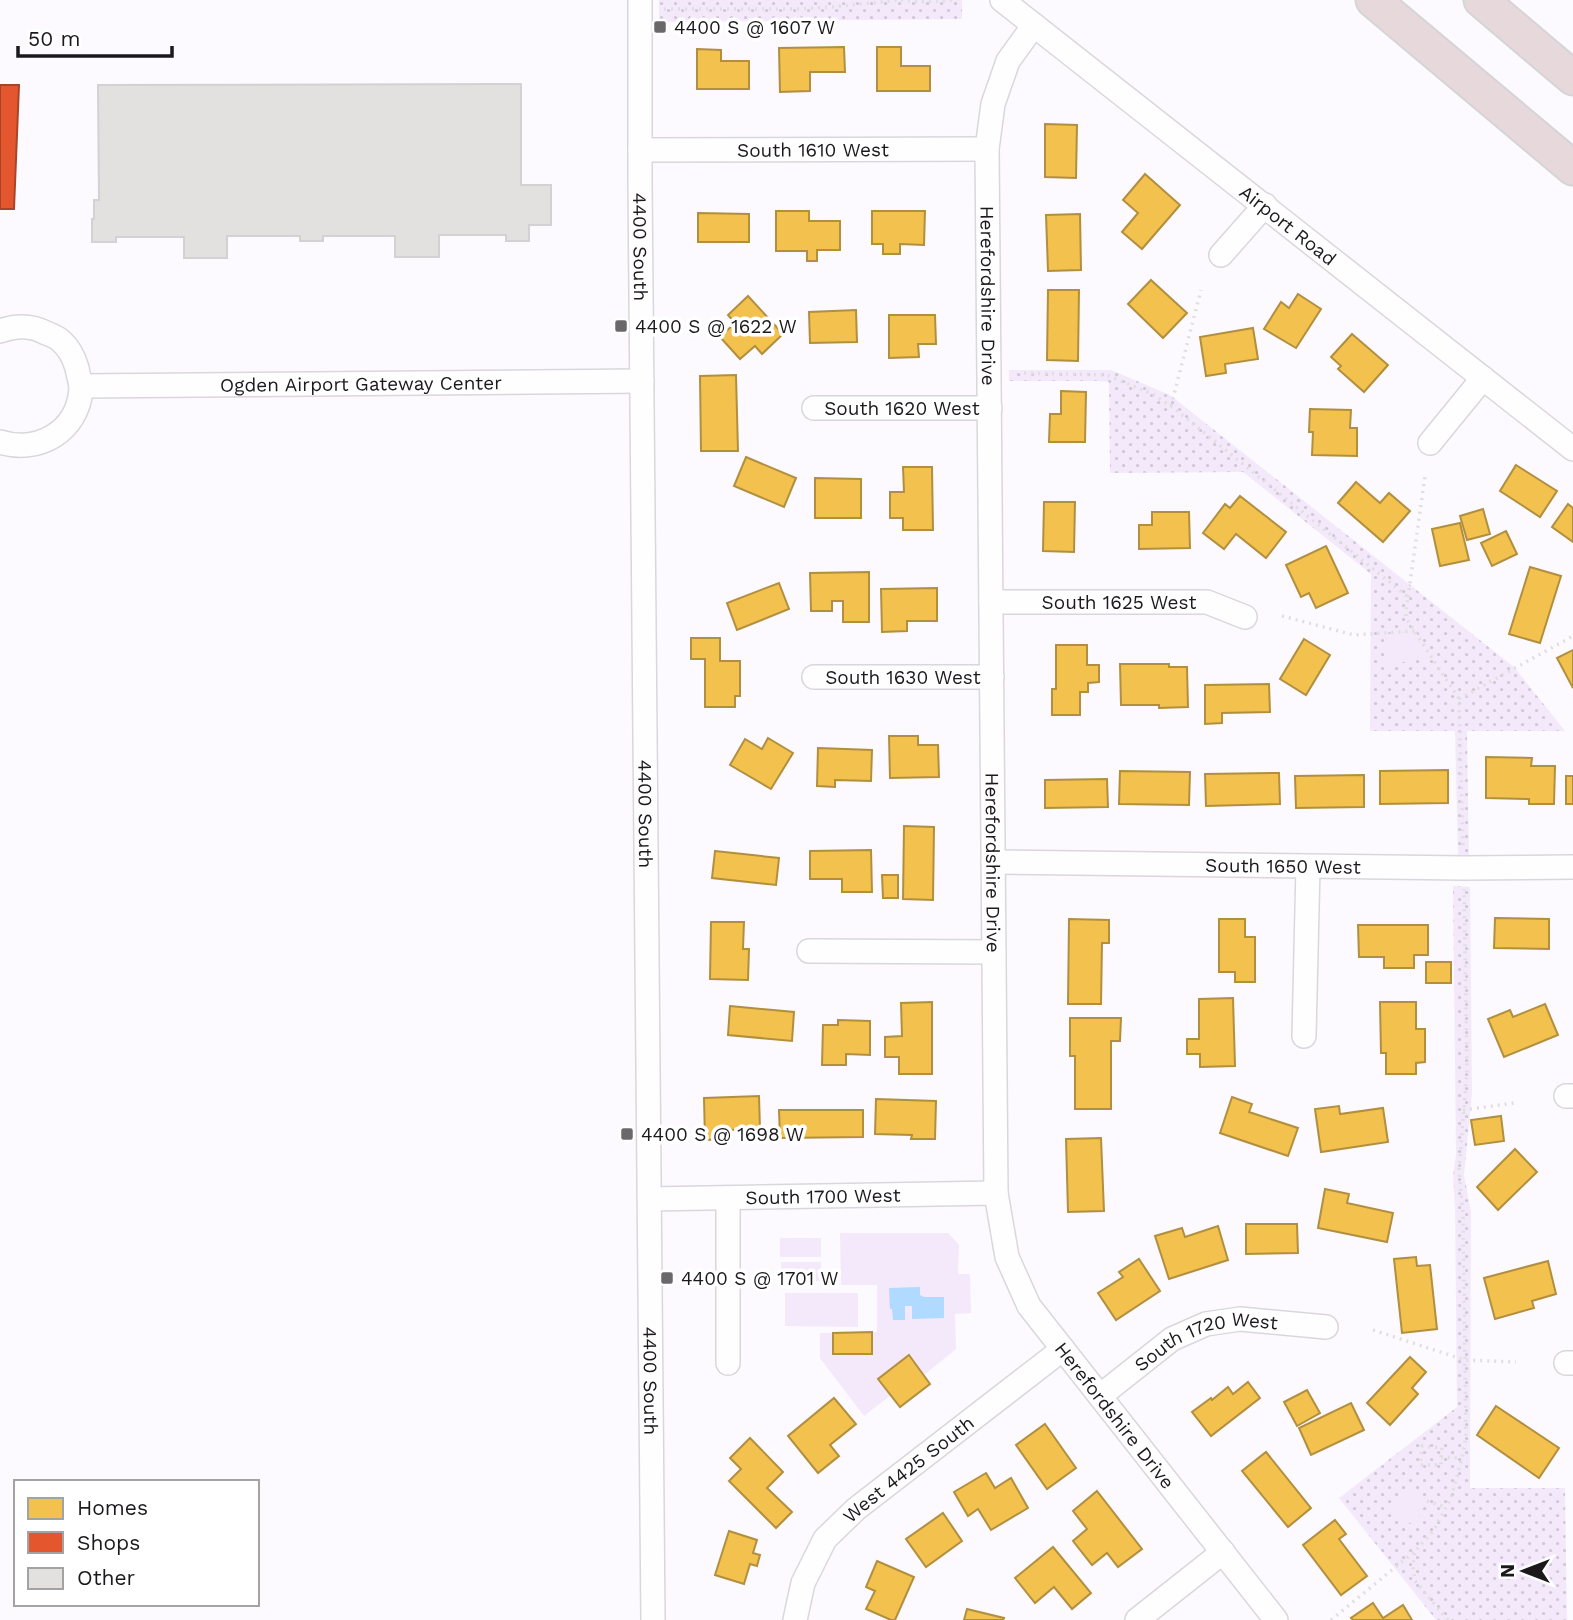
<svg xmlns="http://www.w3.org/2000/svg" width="1573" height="1620" viewBox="0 0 1573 1620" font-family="'Work Sans',sans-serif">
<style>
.green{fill:url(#green-dots)}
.pitch{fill:#f3e9fb}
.water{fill:#b0daff}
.homes{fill:#f2c14e;stroke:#b28f3f;stroke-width:2}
.shops{fill:#e4572e;stroke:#a84429;stroke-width:2}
.building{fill:#e3e0e0;stroke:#d3d1d1;stroke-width:2}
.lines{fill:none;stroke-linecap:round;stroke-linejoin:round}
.minor-casing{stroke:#d9d7db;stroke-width:26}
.highway-casing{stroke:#d5d4d6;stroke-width:37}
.path{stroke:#dfdfdf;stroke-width:3.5;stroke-dasharray:2 5;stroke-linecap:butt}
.minor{stroke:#fffeff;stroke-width:23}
.highway{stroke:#e7d9db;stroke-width:33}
.poi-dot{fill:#6a686b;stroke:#fff;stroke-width:2.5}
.labels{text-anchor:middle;stroke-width:7;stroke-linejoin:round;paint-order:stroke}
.poi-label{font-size:19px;fill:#1b191c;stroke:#fff;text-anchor:start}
.street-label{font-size:19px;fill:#1b191c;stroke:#fff}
</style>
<defs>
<pattern id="green-dots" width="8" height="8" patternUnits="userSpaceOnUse" patternTransform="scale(1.75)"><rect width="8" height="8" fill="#f3e9fb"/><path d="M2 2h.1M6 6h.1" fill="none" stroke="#d0c7d7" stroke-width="1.8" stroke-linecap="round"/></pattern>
</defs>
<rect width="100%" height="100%" fill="#fcfafe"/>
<g class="green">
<path d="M659 0H962V19L659 22Z"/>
<path d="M1009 370H1111L1170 395 1514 667 1565 731H1467L1469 856 1458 855 1455 731H1370L1371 574 1243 472 1110 473 1109 382 1098 381H1009Z"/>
<path d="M1453 886 1470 887 1472 1093 1464 1175 1471 1212 1470 1488H1565L1567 1620H1436L1339 1498 1457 1407 1455 1207 1453 1175 1456 1155Z"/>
</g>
<g class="pitch">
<path d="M1415 631 1432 658 1388 664 1387 634Z"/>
<path d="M840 1233H948L959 1245 958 1274H970L971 1313 955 1314 956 1349 924 1375 908 1356 879 1378 891 1395 864 1416 820 1358V1333H833V1354L872 1332H877V1285H841Z"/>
<rect x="780" y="1238" width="41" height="19"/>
<rect x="781" y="1262" width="40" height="19"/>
<path d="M785 1293H858V1327L785 1326Z"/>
<path d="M1406 1489 1427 1501 1414 1525 1392 1513Z"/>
</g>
<path class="water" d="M920 1287V1295L924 1297H944V1318L912 1319V1306H905V1320H893L892 1309H890L889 1288Z"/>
<g class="homes">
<path d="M844 47 845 72H810V91L780 92 779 48Z"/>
<path d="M877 47H901V66H930V91H877Z"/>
<path d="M697 49 721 50V61H749V89H697Z"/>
<path d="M1045 124 1077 125 1076 178 1045 177Z"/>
<path d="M1145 174 1180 205 1142 249 1122 232 1138 213 1123 200Z"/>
<path d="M776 211H809V221H840V250H817V261H807V251H776Z"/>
<path d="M872 211H925L924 245 900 244V254H883V244H872Z"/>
<path d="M698 213 749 214V242H698Z"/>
<path d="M1080 214 1081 270 1048 271 1046 215Z"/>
<path d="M1151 280 1187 313 1163 338 1128 304Z"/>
<path d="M1048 290H1079L1078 361 1047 360Z"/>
<path d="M1298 294 1321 309 1296 348 1264 329 1281 302 1289 308Z"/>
<path d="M748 296 783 334 762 354 755 346 740 359 720 337 735 323 728 315Z"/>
<path d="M856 310 857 342 810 343 809 312Z"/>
<path d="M889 315H935L936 344H918L919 357 889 358Z"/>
<path d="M1253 328 1258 359 1225 364 1226 373 1206 376 1200 337Z"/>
<path d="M1352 334 1388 365 1364 392 1338 369 1341 366 1331 357Z"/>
<path d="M736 375 738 451H701L700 376Z"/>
<path d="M1061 391 1086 392 1085 442H1049L1050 414H1061Z"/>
<path d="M1310 409 1351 410 1350 428H1357V456L1312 455 1313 432H1309Z"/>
<path d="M746 457 796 478 784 507 734 486Z"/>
<path d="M1516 465 1557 491 1540 517 1500 491Z"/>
<path d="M903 467H932L933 530H903V518H890V492H904Z"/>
<path d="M815 478 861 479V518H815Z"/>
<path d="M1356 482 1380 503 1389 493 1410 511 1383 542 1338 503Z"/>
<path d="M1240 496 1286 532 1266 558 1236 534 1224 549 1203 533 1225 504 1230 508Z"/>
<path d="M1044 502H1075L1074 552 1043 551Z"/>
<path d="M1568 504 1573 508V542L1552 527Z"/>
<path d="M1483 509 1490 534 1467 540 1460 516Z"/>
<path d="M1152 512H1189L1190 548 1139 549V525H1152Z"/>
<path d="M1460 523 1469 560 1440 566 1432 529Z"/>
<path d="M1506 531 1517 554 1492 566 1481 543Z"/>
<path d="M1326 546 1348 593 1316 608 1309 593 1301 597 1286 565Z"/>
<path d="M1530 567 1561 576 1540 643 1509 634Z"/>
<path d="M869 572V622H843V601H832V611H811L810 573Z"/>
<path d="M779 583 789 609 737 630 727 603Z"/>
<path d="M937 588V621H907V631L882 632 881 589Z"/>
<path d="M691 638H720V661H740V696H735V707H705V659H691Z"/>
<path d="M1304 639 1330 655 1306 695 1280 679Z"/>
<path d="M1056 645H1087V665H1099V682L1088 683V692H1080V715H1052V689H1056Z"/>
<path d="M1573 650V688L1557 658Z"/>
<path d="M1120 664H1169V667H1187L1188 707 1159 708V705H1121Z"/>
<path d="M1269 684 1270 712 1222 713V723L1205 724V685Z"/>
<path d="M889 736H918V745H938L939 777 890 778Z"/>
<path d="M768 738 793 753 771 789 730 765 745 739 762 749Z"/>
<path d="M818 748 872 750 871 781 835 780V787L817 786Z"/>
<path d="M1486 757 1532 758 1531 766H1555L1554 804H1529V799L1486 798Z"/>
<path d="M1448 770V803L1380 804V771Z"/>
<path d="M1120 771 1190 772 1189 805 1119 804Z"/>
<path d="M1279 773 1280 804 1206 806 1205 774Z"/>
<path d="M1364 775V807L1296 808 1295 776Z"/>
<rect x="1566" y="776" width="7" height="28"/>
<path d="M1107 779 1108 807 1045 808V780Z"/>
<path d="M904 826 934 827 933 900 903 899Z"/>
<path d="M871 850 872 892H842V879H810V851Z"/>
<path d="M715 851 779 858 776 885 712 878Z"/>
<path d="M882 875H898V898H883Z"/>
<path d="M1495 918 1549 919V949L1494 948Z"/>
<path d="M1069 919 1109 920V943H1102L1101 1004H1068Z"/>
<path d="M1219 919H1245V937H1255V982H1235V972H1219Z"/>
<path d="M711 922H744L743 949H749L748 980 710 979Z"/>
<path d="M1358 925H1428V955H1414V968H1384V957H1359Z"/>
<rect x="1426" y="962" width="25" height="21"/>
<path d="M1233 998 1235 1066 1200 1067V1054H1187V1039H1199V999Z"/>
<path d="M932 1002V1074H899V1057H885V1037L902 1036 901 1003Z"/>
<path d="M1380 1002H1416V1029H1425V1062L1416 1063V1074H1386V1053H1381Z"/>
<path d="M1545 1004 1558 1035 1504 1057 1488 1019 1510 1010 1513 1017Z"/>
<path d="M730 1006 794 1012 792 1041 728 1035Z"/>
<path d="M1070 1018H1121L1120 1041H1111V1109H1075V1056H1070Z"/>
<path d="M838 1020 870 1021V1055L846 1054V1065H822L823 1025H838Z"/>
<path d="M759 1096 760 1129 728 1130V1139L705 1140 704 1098Z"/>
<path d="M1232 1097 1252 1104 1249 1112 1298 1128 1288 1156 1220 1133Z"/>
<path d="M876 1099 936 1101 935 1139H911L912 1135 875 1134Z"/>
<path d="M1339 1106 1340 1114 1383 1108 1388 1142 1321 1152 1315 1109Z"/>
<path d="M779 1110H863V1137L780 1138Z"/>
<path d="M1501 1116 1504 1141 1475 1145 1471 1120Z"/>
<path d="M1101 1138 1104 1211 1068 1212 1066 1139Z"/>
<path d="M1515 1149 1537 1172 1498 1210 1477 1187Z"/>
<path d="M1325 1189 1349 1194 1347 1203 1393 1213 1387 1242 1318 1228Z"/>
<path d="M1246 1224H1297L1298 1253 1246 1254Z"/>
<path d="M1218 1226 1228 1260 1169 1279 1155 1236 1182 1228 1185 1237Z"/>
<path d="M1416 1257 1417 1266 1430 1265 1437 1329 1402 1333 1394 1259Z"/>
<path d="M1139 1259 1160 1291 1116 1320 1098 1293 1123 1277 1119 1272Z"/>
<path d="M1548 1261 1556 1294 1532 1301 1534 1308 1495 1319 1484 1278Z"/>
<path d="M872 1332V1354H833V1333Z"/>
<path d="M909 1355 930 1384 900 1407 878 1379Z"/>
<path d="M1410 1357 1426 1372 1412 1388 1418 1394 1390 1425 1367 1403Z"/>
<path d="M1248 1382 1260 1398 1211 1436 1192 1412 1211 1398 1212 1400 1228 1387 1233 1394Z"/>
<path d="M1307 1390 1320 1413 1297 1426 1284 1402Z"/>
<path d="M834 1398 856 1424 830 1445 839 1456 818 1473 788 1436Z"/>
<path d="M1351 1403 1364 1430 1311 1455 1299 1428Z"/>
<path d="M1496 1406 1559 1448 1539 1478 1477 1435Z"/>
<path d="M1045 1424 1076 1468 1047 1489 1016 1445Z"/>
<path d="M750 1438 783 1472 767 1488 792 1512 776 1528 729 1481 741 1469 730 1458Z"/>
<path d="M1266 1452 1311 1508 1288 1527 1242 1471Z"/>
<path d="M986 1473 995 1488 1011 1478 1028 1508 991 1530 978 1509 968 1516 954 1492Z"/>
<path d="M1097 1491 1142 1549 1118 1567 1107 1553 1092 1565 1073 1541 1087 1529 1073 1511Z"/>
<path d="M943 1513 962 1541 926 1567 906 1539Z"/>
<path d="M1335 1520 1346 1534 1339 1539 1367 1576 1341 1595 1303 1545Z"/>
<path d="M729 1531 757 1540 753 1553 760 1555 757 1566 750 1564 744 1584 715 1575Z"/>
<path d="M1053 1547 1091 1593 1072 1609 1054 1587 1035 1603 1015 1578Z"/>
<path d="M877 1561 914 1577 895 1620H891L866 1609 875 1591 866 1587Z"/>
<path d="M1373 1603 1383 1618 1403 1605 1412 1620H1353L1351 1618Z"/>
<path d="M967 1609 1004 1618 1003 1620H964Z"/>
</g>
<path class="shops" d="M0 85H19L14 209H0Z"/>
<path class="building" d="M521 84V185H551V225H529V241H506V235H439V257H395V236H323V241H300V236H227V258H184V237H116V242H92V219H94V200H99L98 85Z"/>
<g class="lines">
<defs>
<g id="minor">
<path id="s1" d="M640 0V183L653 1620"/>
<path id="s2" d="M1002 0 1573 449"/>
<path id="s3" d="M1034 25 1008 61 993 104 987 149 996 1193 1007 1257 1029 1306 1276 1620"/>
<path id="s4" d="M640 150 987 149"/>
<path d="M1221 255 1265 205"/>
<path d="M0 331C17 325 31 325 46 333 51 335 57 337 61 341 69 348 74 358 77 368 78 375 81 382 81 389 78 431 39 454 0 442"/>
<path id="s5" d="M81 386 642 381"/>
<path id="s6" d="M814 408H990"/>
<path d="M1430 443 1483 378"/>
<path id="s7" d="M991 602H1207L1245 617"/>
<path id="s8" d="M814 677H992"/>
<path id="s9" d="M993 862 1464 868 1573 867"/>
<path d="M809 951 994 952"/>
<path d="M1304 1036 1308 867"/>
<path d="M1566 1096H1573"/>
<path d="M728 1198V1363"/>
<path id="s10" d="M650 1199 996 1193"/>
<path d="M1566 1363H1573"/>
<path id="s11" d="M1100 1396 1172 1339 1206 1324 1240 1319 1326 1327"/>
<path id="s12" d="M795 1620 803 1583 825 1539 856 1509 1063 1349"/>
<path d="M1137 1620 1223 1552"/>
</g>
<g id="highway">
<path d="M1373 0 1573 168"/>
<path d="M1481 0 1573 78"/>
</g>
</defs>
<use href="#minor" class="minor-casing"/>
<use href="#highway" class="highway-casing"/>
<g class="path">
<path d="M901 0 919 2 957 0"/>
<path d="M664 9H795L832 7 899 0"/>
<path d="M1024 373 1107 375 1152 394 1171 406 1408 597 1406 610V618L1459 699 1463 847"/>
<path d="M1171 406 1201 290"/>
<path d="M1408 597 1425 476"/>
<path d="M1282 616 1354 635 1415 631"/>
<path d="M1459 699 1573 636"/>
<path d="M1463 1110 1514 1103"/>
<path d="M1373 1330 1465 1360 1516 1362"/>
<path d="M1441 1457 1442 1448 1422 1446 1420 1465H1441V1457L1462 1458"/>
<path d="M1427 1501 1445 1507"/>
<path d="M1331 1620 1415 1551"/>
<path d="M1448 1620 1415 1581 1413 1566 1415 1551 1434 1530 1451 1498 1462 1458 1466 1437 1463 1214 1459 1170 1467 1070 1464 889"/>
</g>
<use href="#minor" class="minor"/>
<use href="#highway" class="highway"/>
</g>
<g class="poi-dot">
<rect x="653" y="20" width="14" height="14" rx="3.5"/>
<rect x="614" y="319" width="14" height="14" rx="3.5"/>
<rect x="620" y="1127" width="14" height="14" rx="3.5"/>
<rect x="660" y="1271" width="14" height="14" rx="3.5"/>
</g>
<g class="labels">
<g class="poi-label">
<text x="674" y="34">4400 S @ 1607 W</text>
<text x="635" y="333">4400 S @ 1622 W</text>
<text x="641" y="1141">4400 S @ 1698 W</text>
<text x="681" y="1285">4400 S @ 1701 W</text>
</g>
<g class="street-label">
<text dy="7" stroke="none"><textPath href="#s4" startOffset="173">South 1610 West</textPath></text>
<text dy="7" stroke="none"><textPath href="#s2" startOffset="364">Airport Road</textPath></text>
<text dy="7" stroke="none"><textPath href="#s1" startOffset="247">4400 South</textPath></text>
<text dy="7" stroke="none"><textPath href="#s3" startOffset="282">Herefordshire Drive</textPath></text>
<text dy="7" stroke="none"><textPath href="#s5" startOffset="280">Ogden Airport Gateway Center</textPath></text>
<text dy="7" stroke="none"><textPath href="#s6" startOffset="88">South 1620 West</textPath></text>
<text dy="7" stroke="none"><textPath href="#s7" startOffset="128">South 1625 West</textPath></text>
<text dy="7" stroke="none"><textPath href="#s8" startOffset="89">South 1630 West</textPath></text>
<text dy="7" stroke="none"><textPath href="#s1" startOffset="814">4400 South</textPath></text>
<text dy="7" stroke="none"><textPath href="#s3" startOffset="849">Herefordshire Drive</textPath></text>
<text dy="7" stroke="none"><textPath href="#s9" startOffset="290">South 1650 West</textPath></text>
<text dy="7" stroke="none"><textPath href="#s10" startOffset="173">South 1700 West</textPath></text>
<text dy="7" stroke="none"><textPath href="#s11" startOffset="124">South 1720 West</textPath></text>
<text dy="7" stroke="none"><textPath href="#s1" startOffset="1381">4400 South</textPath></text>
<text dy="7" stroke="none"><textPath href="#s3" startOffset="1437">Herefordshire Drive</textPath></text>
<text dy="7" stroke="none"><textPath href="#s12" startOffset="196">West 4425 South</textPath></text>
</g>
</g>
<rect x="14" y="1480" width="245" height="126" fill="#ffffff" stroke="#a4a3a4" stroke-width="2"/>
<rect x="28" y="1498" width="35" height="21" fill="#f2c14e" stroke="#a4a3a4" stroke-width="2"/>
<text x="77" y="1515" font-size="21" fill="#1b191c">Homes</text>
<rect x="28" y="1532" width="35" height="21" fill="#e4572e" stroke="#a4a3a4" stroke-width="2"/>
<text x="77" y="1550" font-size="21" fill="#1b191c">Shops</text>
<rect x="28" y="1568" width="35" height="21" fill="#e3e0e0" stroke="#a4a3a4" stroke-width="2"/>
<text x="77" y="1585" font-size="21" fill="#1b191c">Other</text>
<g transform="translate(1524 1571) rotate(270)" stroke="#ffffff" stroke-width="5" paint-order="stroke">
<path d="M0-5L12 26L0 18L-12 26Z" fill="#1b191c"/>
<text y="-10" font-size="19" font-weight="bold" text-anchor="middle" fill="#1b191c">N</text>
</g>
<path d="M18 46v10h154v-10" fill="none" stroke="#1b191c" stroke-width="3.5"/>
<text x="28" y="46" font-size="21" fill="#1b191c" stroke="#ffffff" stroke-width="5" paint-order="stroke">50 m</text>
</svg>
